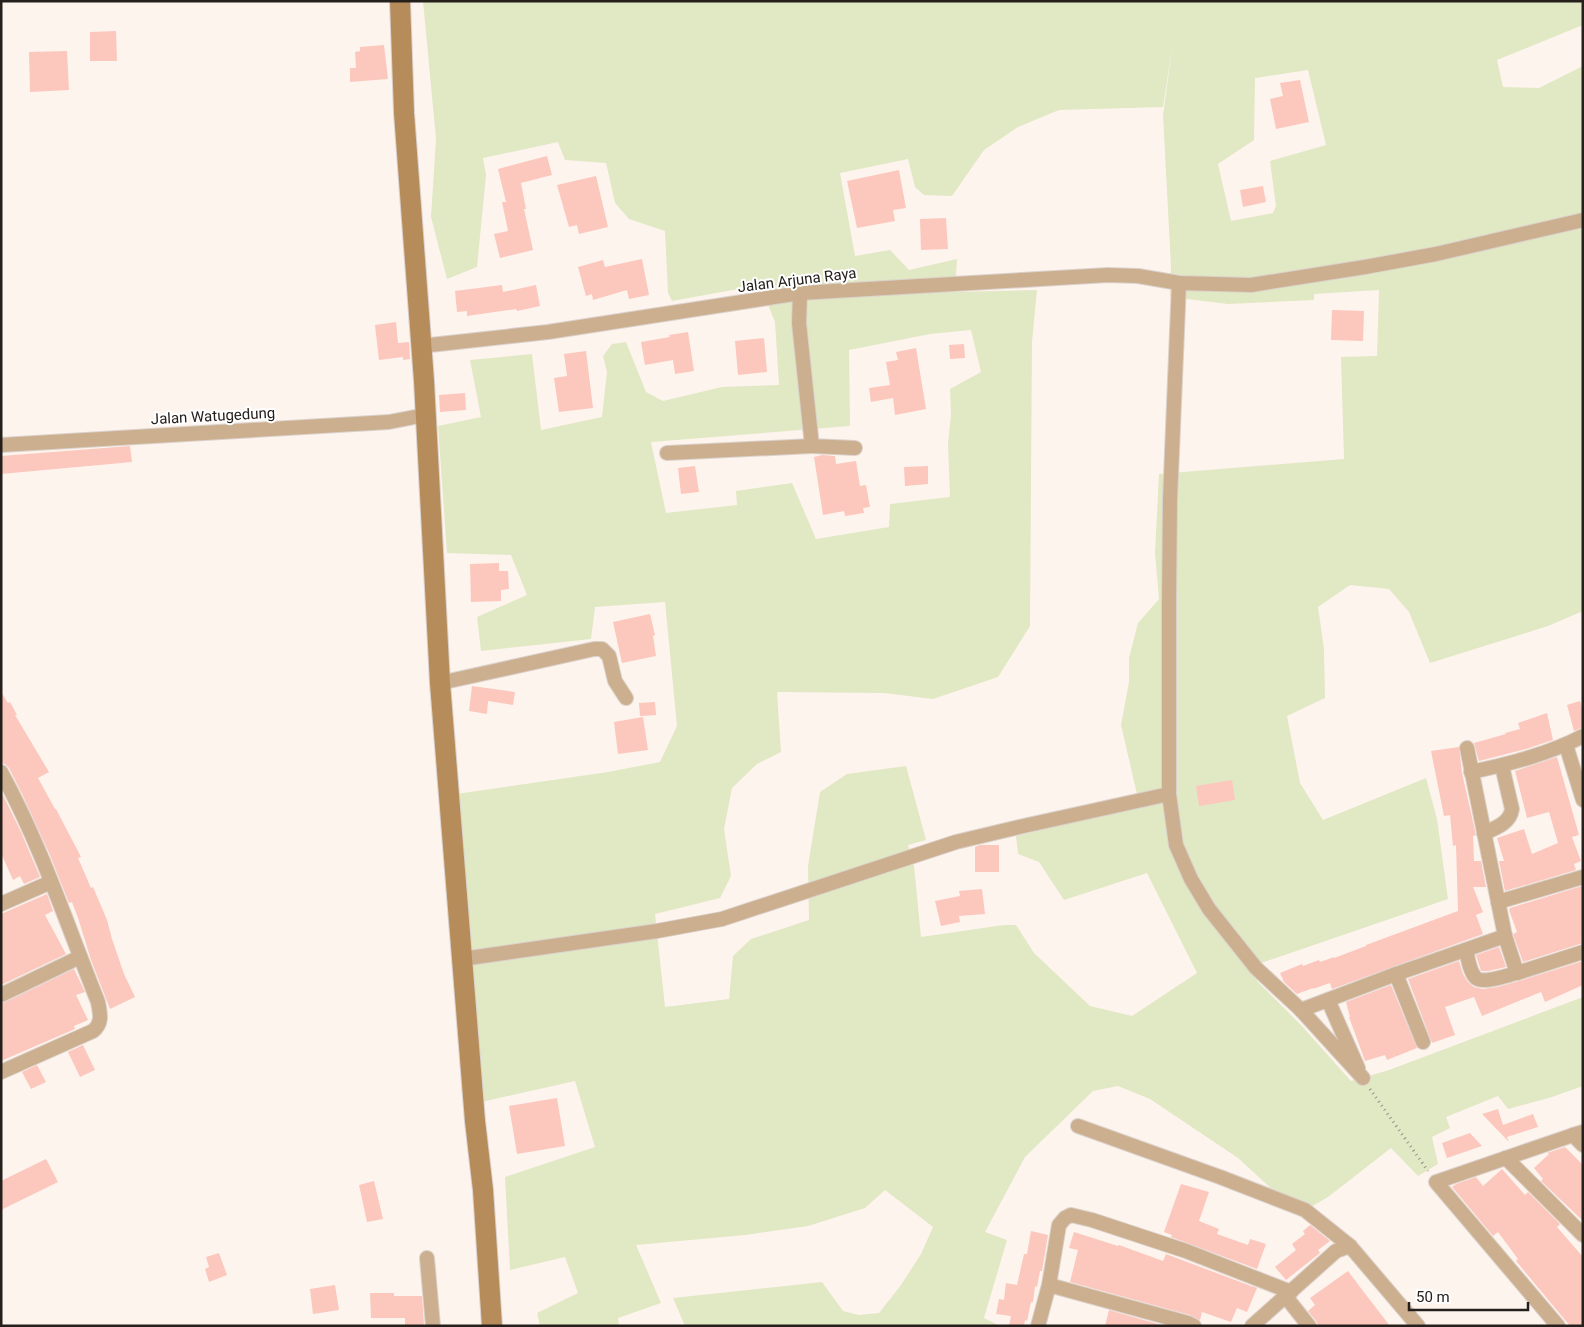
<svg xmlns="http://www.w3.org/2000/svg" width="1584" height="1327" viewBox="0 0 1584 1327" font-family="Roboto,sans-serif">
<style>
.green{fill:#e1e8c4;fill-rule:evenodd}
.building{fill:#fcc7bd}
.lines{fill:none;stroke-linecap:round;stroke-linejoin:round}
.street-casing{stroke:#dbd2cd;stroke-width:16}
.secondary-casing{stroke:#dbd2cd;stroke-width:22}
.path{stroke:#968e8a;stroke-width:3;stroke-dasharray:1 4;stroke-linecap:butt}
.street{stroke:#ccaf8f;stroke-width:14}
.secondary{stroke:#b68c5b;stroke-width:20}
.labels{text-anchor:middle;stroke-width:4;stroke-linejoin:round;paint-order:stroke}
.street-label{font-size:15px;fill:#26201d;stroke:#fff}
</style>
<rect width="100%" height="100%" fill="#fef4ee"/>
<path class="green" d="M423 1H1583V25L1497 60 1503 87 1539 88 1583 66V611L1548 626 1430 663 1409 612 1389 589 1350 585 1318 607 1324 649 1325 698 1287 716 1300 783 1323 820 1426 778 1437 819 1448 899 1258 964 1257 981 1301 1025 1351 1081 1389 1070 1583 997V1086L1552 1097 1508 1109 1498 1096 1446 1117 1450 1128 1432 1137 1438 1164 1418 1176 1391 1148 1328 1197 1299 1214 1238 1158 1150 1099 1118 1086 1093 1091 1025 1157 985 1232 1007 1240 984 1318 1000 1326H685L673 1298 822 1282 843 1311 859 1315 879 1313 901 1285 921 1254 933 1227 885 1190 865 1208 808 1226 745 1235 636 1245 661 1303 618 1318 619 1326H540L537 1313 578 1293 565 1257 510 1270 505 1177 595 1147 575 1081 468 1105 444 863 442 796 608 772 660 762 677 726 665 602 595 607 591 639 481 651 477 617 527 595 511 555 447 553 438 426 481 417 470 360 532 354 541 430 602 417 607 372 603 356 612 344 626 342 646 392 663 401 722 387 779 385 775 322 760 285 672 301 668 293 665 231 629 219 615 203 606 163 565 160 558 142 483 158 486 175 477 267 447 279 431 217 436 139ZM1173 42 1163 115 1171 267 1170 297 1228 304 1314 300V294L1379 290 1377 356 1341 357 1344 459 1159 474 1155 553 1159 599 1138 623 1129 658V682L1121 725 1140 807 1016 836 1018 854 1039 862 1064 900 1147 873 1197 973 1132 1016 1090 1006 1034 953 1016 925H1004L921 937 914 866 908 845 926 840 906 766 847 774 820 792 808 866 809 920 751 939 733 956 729 999 665 1007 655 914 720 898 731 876 724 829 732 788 757 764 781 752 777 692 884 693 933 699 998 677 1030 626 1032 342 1037 290 955 292 957 259 909 270 890 250 855 256 840 173 908 159 915 187 924 195 952 196 984 150 1018 127 1059 110 1163 107ZM1308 70 1326 145 1270 161 1276 206 1273 213 1231 221 1218 164 1254 140 1255 78ZM971 330 981 372 950 389 951 415 948 443 950 497 890 504 889 527 816 539 792 483 736 491 737 505 666 513 651 442 850 426 849 350 930 334Z"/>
<g class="building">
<path d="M116 31 117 61H90V32Z"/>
<path d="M384 45 388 79 350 82V68H356L355 52 360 51V47Z"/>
<path d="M67 51 69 90 30 92 29 52Z"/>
<path d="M1300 80 1309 122 1276 129 1270 99 1283 96 1280 83Z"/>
<path d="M547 156 552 175 521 183 526 209H524L533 250 500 258 494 234 508 231 502 202H506L498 169Z"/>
<path d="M899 170 906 208 893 210 895 221 857 228 847 181Z"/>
<path d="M596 176 608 227 579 234 577 225 569 227 557 185Z"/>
<path d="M1263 186 1266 202 1243 207 1240 190Z"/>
<path d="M946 218 948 249 921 250 920 219Z"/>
<path d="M642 259 649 295 629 299 627 290 593 300 592 294 586 296 578 267 603 260 605 267Z"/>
<path d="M502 285 503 292 536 285 540 306 517 311 516 309 467 316V311L457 312 455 291Z"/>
<path d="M1332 310 1364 311 1363 341 1331 340Z"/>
<path d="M396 322 398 343 409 342 410 359 403 360V357L379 360 375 325Z"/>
<path d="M688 332 694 371 675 374 673 360 645 365 641 342 670 337 669 335Z"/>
<path d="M764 338 767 372 738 375 735 341Z"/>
<path d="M964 344 965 358 950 359 949 345Z"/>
<path d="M916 348 926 409 895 415 893 398 871 402 869 388 890 385 886 362 898 360 896 352Z"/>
<path d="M586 351 593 408 559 412 554 378 567 376 564 354Z"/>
<path d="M465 393 466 410 440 412 439 395Z"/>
<path d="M130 446 132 462 1 474V456Z"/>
<path d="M822 455 835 456 836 464 856 461 860 486 866 485 870 507 863 508 864 513 845 516 844 511 823 515 814 457Z"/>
<path d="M695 466 699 492 681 494 678 468Z"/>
<path d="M928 466V484L905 486 904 467Z"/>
<path d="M499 563V571H508L509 589 501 590V601L471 602 470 564Z"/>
<path d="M650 614 655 635 653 636 656 656 622 663 613 622Z"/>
<path d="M472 686 515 692 513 705 488 701 487 714 469 711Z"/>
<path d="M1 692 8 703 10 702 17 715H15L49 772 38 778 55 809H56L81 857 78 858 91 888 93 887 107 920 112 939 124 974 135 997 110 1009 91 960 78 918 72 902 69 903 49 853 23 796 9 768 5 764 1 763Z"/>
<path d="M1580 701 1583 710V727L1574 731 1567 705Z"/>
<path d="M655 702 656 715 640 716 639 703Z"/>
<path d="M1547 713 1553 740 1526 749 1479 761 1474 743 1506 734 1505 733 1520 729 1518 723Z"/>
<path d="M643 717 648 750 618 754 614 722Z"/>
<path d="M1459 747 1462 773 1476 835 1473 836 1474 861H1481L1486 887H1473L1483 912 1476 915 1483 934 1332 989 1330 983 1313 989V988L1297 994 1284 982 1280 973 1302 964 1303 966 1319 960 1320 962 1334 957V958L1366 946V945L1458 911 1456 845 1453 846 1450 815 1444 816 1431 751Z"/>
<path d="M1557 757 1579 835 1572 837 1581 861 1574 864 1576 870 1505 891 1499 861H1504L1497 838 1524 829 1532 854 1558 843 1549 812 1527 818 1515 771Z"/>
<path d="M1232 780 1235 800 1199 806 1196 786Z"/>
<path d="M1 791 21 832 40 877 24 884 20 876 13 880 1 853Z"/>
<path d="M980 845H999V872H975V847Z"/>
<path d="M1582 886 1583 943 1523 962 1513 934 1517 932 1509 910 1510 908Z"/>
<path d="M982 889 985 914 959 916 960 922 941 926 935 901 960 896 959 891Z"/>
<path d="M47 894 53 911 45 915 66 954 1 985V914Z"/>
<path d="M1499 947 1506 967 1488 971H1481L1476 955Z"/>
<path d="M1459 961 1463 974 1468 982 1474 987 1483 989 1497 987 1519 981 1583 961V985L1545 1002 1541 992 1482 1016 1474 997 1445 1007 1455 1035 1432 1043 1408 979Z"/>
<path d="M74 969 85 992 76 995 88 1020 74 1026 75 1029 1 1061V1004Z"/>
<path d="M1391 985 1417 1048 1387 1060 1385 1055 1365 1061 1349 1017H1350L1346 1002Z"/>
<path d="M83 1045 95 1070 80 1077 68 1052Z"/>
<path d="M37 1065 46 1082 31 1089 22 1072Z"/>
<path d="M557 1098 565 1146 517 1154 509 1106Z"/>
<path d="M1498 1109 1503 1125 1533 1114 1538 1127 1507 1137 1509 1142 1482 1114Z"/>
<path d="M1470 1133 1482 1146 1447 1158 1442 1143Z"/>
<path d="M1565 1147 1583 1165V1221L1541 1181 1543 1179 1534 1168 1549 1154 1547 1153Z"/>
<path d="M46 1159 58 1182 1 1210V1181Z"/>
<path d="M1502 1169 1525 1195 1528 1192 1560 1224 1557 1227 1583 1257V1326H1570L1516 1261 1518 1259 1498 1232 1493 1236 1452 1187 1456 1184 1476 1177 1483 1186Z"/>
<path d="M374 1181 383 1219 367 1222 359 1185Z"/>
<path d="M1181 1184 1209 1192 1199 1221 1219 1229 1217 1234 1248 1245 1250 1239 1266 1244 1257 1269 1171 1237 1172 1235 1164 1232Z"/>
<path d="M1310 1225 1330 1241 1318 1250 1320 1253 1286 1280 1275 1267 1296 1250 1292 1244 1305 1234 1303 1231Z"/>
<path d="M1031 1231 1048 1235 1042 1271H1040L1037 1287 1035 1286 1033 1302H1031L1027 1321 1025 1320 1024 1326H1009L1011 1316 996 1314 999 1299 1004 1300 1006 1283 1017 1285 1024 1254H1027Z"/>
<path d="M1074 1232 1118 1246 1119 1245 1163 1261 1166 1254 1251 1286 1250 1287 1252 1286 1257 1288 1247 1312 1237 1308 1231 1322 1202 1312 1200 1320 1190 1315 1070 1282 1078 1250 1069 1248Z"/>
<path d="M219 1253 227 1275 209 1282 205 1269 209 1267 206 1257Z"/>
<path d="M1348 1271 1360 1287 1390 1326H1318L1316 1321 1308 1311 1315 1305 1310 1298Z"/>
<path d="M335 1285 339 1310 313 1314 310 1289Z"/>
<path d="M370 1293H394V1296H422L424 1325H405V1318H371Z"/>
<path d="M1109 1310 1165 1326H1105Z"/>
</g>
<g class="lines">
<defs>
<g id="street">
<path d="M1179 283 1170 500 1169 602V794L1176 845 1191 879 1209 909 1256 968 1301 1010 1363 1078"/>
<path d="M800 293 799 323 812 446 855 448"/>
<path d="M421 346 548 332 800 293 1108 275 1138 276 1179 283 1251 285 1365 267 1436 254 1583 220"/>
<path d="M1 445 389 422 425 415"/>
<path d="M667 453 812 446"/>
<path d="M440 683 594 649H602L609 656 615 681 626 698"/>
<path d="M1566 745 1583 800"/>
<path d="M1467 748 1505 936 1517 973 1583 952"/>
<path d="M1 772C41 845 67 925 98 1002 100 1013 103 1023 93 1031L1 1072"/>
<path d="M1471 772C1509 764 1549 754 1583 736"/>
<path d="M1484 833C1496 828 1510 823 1512 809L1502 766"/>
<path d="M1498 902 1583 877"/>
<path d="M1 904 51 882"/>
<path d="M1466 950C1468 958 1469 970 1475 977 1481 985 1508 975 1517 973"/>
<path d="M462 959 657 931 722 919 956 842 1019 827 1169 794"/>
<path d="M1396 974 1423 1042"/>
<path d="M1 995 80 957"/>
<path d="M1328 1000 1358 1068"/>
<path d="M1301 1010 1396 974 1505 936"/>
<path d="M1078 1126 1220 1177 1305 1210 1350 1246 1418 1326"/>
<path d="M1583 1132 1573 1135 1583 1145"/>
<path d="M1506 1158 1583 1235"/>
<path d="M427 1258 433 1326"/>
<path d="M1049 1285 1188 1323 1194 1326"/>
<path d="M1286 1297 1309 1326"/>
<path d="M1038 1326 1049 1285 1059 1225 1065 1218 1071 1215 1092 1220 1186 1251 1291 1292"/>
<path d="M1252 1326 1336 1251 1350 1246"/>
<path d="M1558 1326 1436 1182 1573 1135"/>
</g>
<path id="secondary" d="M400 1 404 113 424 381 440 683 475 1121 483 1190 492 1326"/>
</defs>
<use href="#street" class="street-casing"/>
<use href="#secondary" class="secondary-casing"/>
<path class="path" d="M1370 1089 1428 1171"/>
<use href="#street" class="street"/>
<use href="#secondary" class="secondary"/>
</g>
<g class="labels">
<g class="street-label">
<text transform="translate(797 280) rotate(-7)" y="5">Jalan Arjuna Raya</text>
<text transform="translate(213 416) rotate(-3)" y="5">Jalan Watugedung</text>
</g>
</g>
<rect width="1584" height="1327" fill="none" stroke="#26201d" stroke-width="5"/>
<path d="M1409 1302v8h119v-8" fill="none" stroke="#26201d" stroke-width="2.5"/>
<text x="1416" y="1302" font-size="15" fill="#26201d" stroke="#ffffff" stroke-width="4" paint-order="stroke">50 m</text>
</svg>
